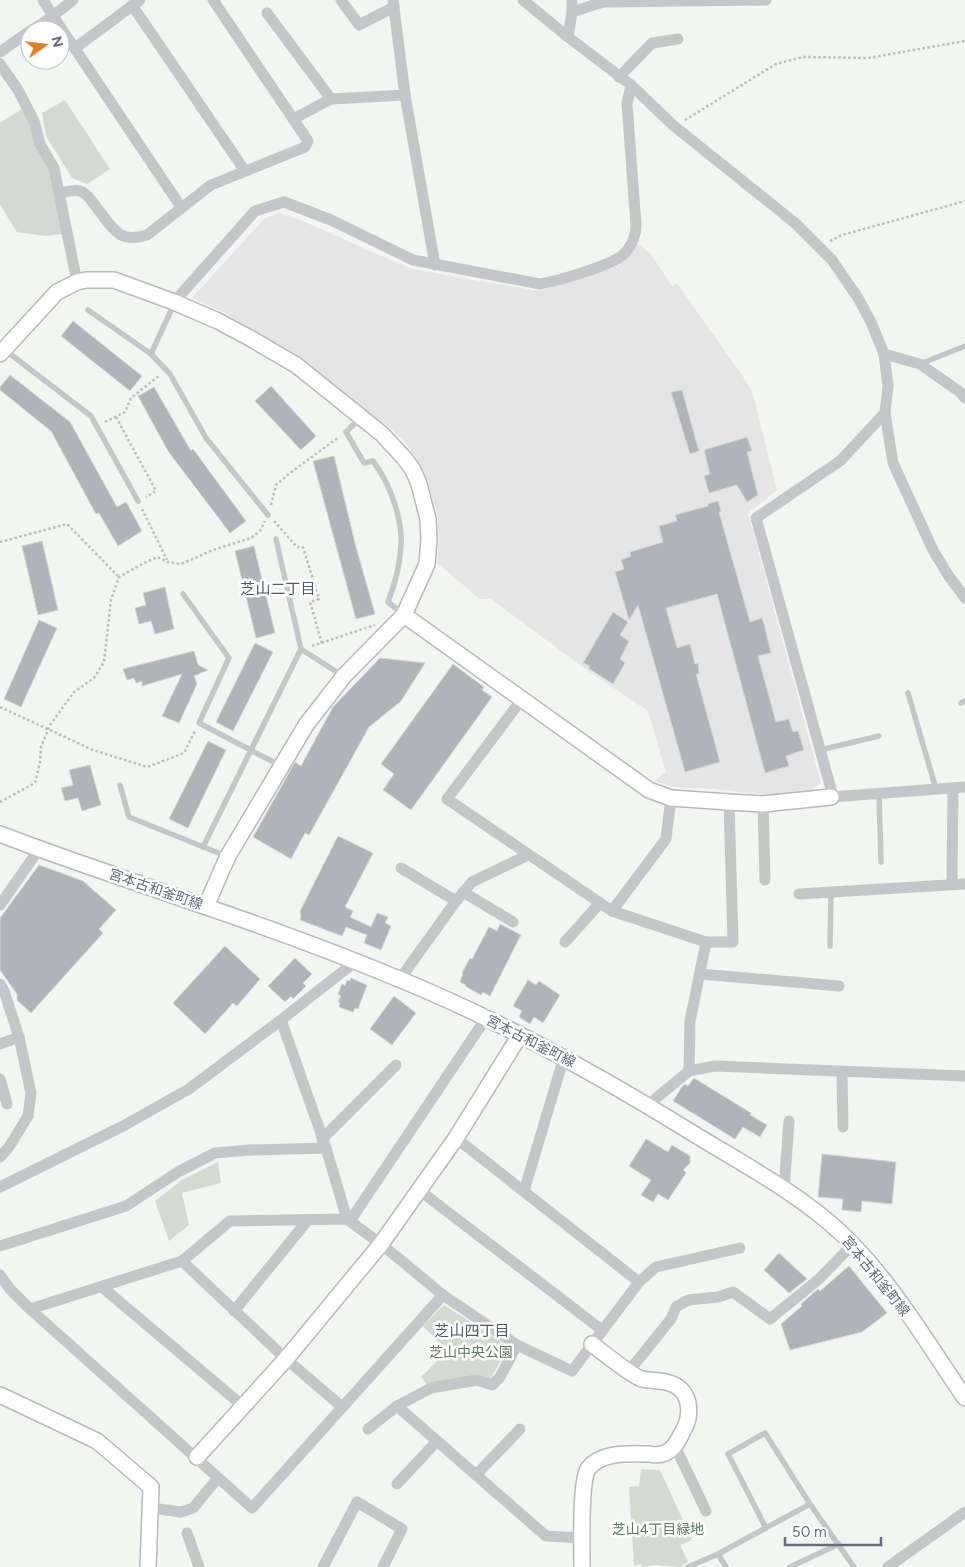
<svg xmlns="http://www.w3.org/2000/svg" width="965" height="1567" viewBox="0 0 965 1567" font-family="Figtree,'Noto Sans JP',sans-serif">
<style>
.built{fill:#e4e5e4}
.green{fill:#d3dbd1}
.building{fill:#afb3ba;stroke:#d5d6d3}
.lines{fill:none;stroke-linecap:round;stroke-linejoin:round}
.secondary-casing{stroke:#b6b9be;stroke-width:18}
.path{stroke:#bbbcbf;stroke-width:2.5;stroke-dasharray:2.5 2.5;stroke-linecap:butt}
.lane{stroke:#c4c6ca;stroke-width:5.5}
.street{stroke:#c4c6ca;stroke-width:11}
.secondary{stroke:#fff;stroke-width:15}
.labels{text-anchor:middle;stroke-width:5;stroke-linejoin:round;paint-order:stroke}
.street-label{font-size:14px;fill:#636d82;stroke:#fff}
.park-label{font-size:14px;fill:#627963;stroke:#fff}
.neighbourhood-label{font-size:15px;fill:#515867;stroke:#fff}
</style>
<rect width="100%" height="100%" fill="#f3f5f0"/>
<path class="built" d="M279 213 298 219 409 268 474 280 540 291 619 265 638 244 650 253 672 286 677 283 748 384 753 394 777 490 748 513 821 783 811 790 772 796 715 789 674 787 654 781 666 772 648 711 588 671 491 599H480L437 563 439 539 438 517 432 495 421 466 406 443 390 428 284 348 221 311 192 298 264 219Z"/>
<g class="green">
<path d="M65 100 110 169 87 184 72 178 46 136 42 113Z"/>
<path d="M25 107 35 145 49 165 62 234 45 236 17 232 0 205V123Z"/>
<path d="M218 1162 221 1183 182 1193 189 1225 169 1241 155 1201 182 1180Z"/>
<path d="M444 1305 509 1347 490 1379 479 1375 427 1385 421 1377 447 1351 423 1326Z"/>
<path d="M641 1469 660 1470 692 1540 680 1545 688 1562 680 1567 655 1565 642 1567 641 1564 634 1566 629 1487 639 1486Z"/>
</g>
<g class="building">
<path d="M73 321 142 376 130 391 61 336Z"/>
<path d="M10 375 70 422 117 507 126 502 142 531 118 546 99 513 96 514 51 431 0 390V387Z"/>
<path d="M271 386 316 436 301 450 255 401Z"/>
<path d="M154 387 191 451 193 449 246 521 230 533 168 451 138 396Z"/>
<path d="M682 390 699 451 690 454 671 392Z"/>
<path d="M747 437 752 451 747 452 758 495 747 502 737 485 709 493 704 476 710 474 704 450Z"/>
<path d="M334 456 356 547 375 614 356 619 313 461Z"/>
<path d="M718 501 721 511 719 512 750 622 762 618 764 624 771 653 758 656 776 722 789 719 793 732 798 731 804 750 786 756 789 766 765 773 717 594 666 608 677 648 690 644 695 664 698 663 699 674H696L720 762 685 772 638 605 629 620 615 572 624 569 621 560 631 556 630 552 663 542 659 526 677 521 675 515 708 506V504Z"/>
<path d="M42 541 58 610 38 615 22 546Z"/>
<path d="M254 546 275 633 256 638 235 551Z"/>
<path d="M165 587 174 629 155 634 151 621 139 624 135 608 146 605 143 593Z"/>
<path d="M613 612 628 622 620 635 629 641 620 659 625 663 613 684 588 668 590 666 583 663Z"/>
<path d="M39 620 57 628 21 707 4 699Z"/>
<path d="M255 643 273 652 233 731 216 722Z"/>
<path d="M194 651 198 665 208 670 194 676 197 684 179 723 162 716 182 674 142 686V681L136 683 134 678 127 680 123 669Z"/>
<path d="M380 658 425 663 401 701 369 727 309 835 305 833 291 859 253 837 295 762 301 766 333 707Z"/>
<path d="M453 664 484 687 482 690 492 697 411 810 383 790 394 774 381 764Z"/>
<path d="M208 741 226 750 188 828 169 819Z"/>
<path d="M90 765 101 805 82 811 78 798 65 801 61 788 73 785 69 770Z"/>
<path d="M338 836 373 853 345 907 353 911 350 917 371 927 377 913 388 917 385 923 391 926 381 950 364 943 367 935 346 927 342 936 300 920 301 916 300 911Z"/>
<path d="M39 865 83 881 116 910 99 929 103 933 31 1013 17 1000V994L0 970V918Z"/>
<path d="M500 924 521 935 490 996 483 992 481 995 465 986 466 985 460 982 463 974 462 973 470 958 472 959 489 927 497 931Z"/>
<path d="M225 946 260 979 237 1006 233 1003 205 1034 173 1003Z"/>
<path d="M295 958 312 974 303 983 306 986 293 999 291 996 285 1002 268 986Z"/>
<path d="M351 978 367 985 358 1009 355 1008 353 1012 339 1007 340 1003 338 1002 341 996 338 994 342 984 345 986 347 980 350 981Z"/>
<path d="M528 980 536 985 539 981 560 995 543 1023 534 1017 530 1024 519 1017 522 1011 513 1006Z"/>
<path d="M394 996 416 1013 392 1045 370 1029Z"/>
<path d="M694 1078 751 1113 750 1115 767 1125 760 1137 743 1127 735 1139 673 1101 681 1088 685 1084 688 1086Z"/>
<path d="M646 1139 668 1152 672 1145 690 1156V1163L683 1170 686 1173 668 1200 658 1194 653 1202 641 1195 651 1180 629 1166Z"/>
<path d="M822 1154 896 1162 892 1204 862 1201 861 1212 842 1210 843 1199 818 1197Z"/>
<path d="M779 1253 807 1279 789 1293 764 1270Z"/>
<path d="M849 1266 887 1313 862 1332 790 1350 781 1324 802 1306 801 1304 818 1289 820 1291Z"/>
</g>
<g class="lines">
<defs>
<g id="secondary">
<path d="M0 354 57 292 77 282 86 280H114L174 302 218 321 248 337 296 365 382 434 405 459 413 470 419 484 428 519 429 539 427 564 404 615 344 676 306 725 228 856 206 906"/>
<path d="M404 615 649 790 671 798 729 802 763 804 831 797"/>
<path d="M0 834C64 859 130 880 195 903 263 926 332 951 399 979 502 1021 599 1075 694 1134 743 1164 798 1193 841 1233 890 1279 927 1343 965 1398"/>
<path d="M0 1395 97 1441 151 1487 148 1567"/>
<path d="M197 1457 286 1359 381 1244 456 1138 520 1035"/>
<path d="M582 1567C582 1549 580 1482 588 1469 601 1451 630 1454 649 1454 654 1455 662 1455 667 1452 677 1447 681 1434 686 1425 690 1416 690 1400 683 1392 673 1379 656 1382 642 1379 633 1377 601 1351 592 1344"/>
</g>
</defs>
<use href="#secondary" class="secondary-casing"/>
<g class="path">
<path d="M685 120 776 64 803 57 868 58 965 41"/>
<path d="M830 241 842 235 965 201"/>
<path d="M116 417 156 491 146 497"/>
<path d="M105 422 125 412 131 398 160 375"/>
<path d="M271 505 276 485 290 473 339 437"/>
<path d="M142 509 167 560"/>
<path d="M274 521 297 547H303L319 599 310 602 322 644"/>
<path d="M0 542 67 524 119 577"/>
<path d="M312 646 375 625"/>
<path d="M0 707 93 750 147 767 184 753 195 731"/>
<path d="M0 802 35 783 40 762 41 747 50 725 74 692 94 678 104 662 111 600 119 577 144 563 158 557 167 562 181 564 213 550 251 538 260 531 265 521"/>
</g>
<g class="lane">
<path d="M88 310 151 354 170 374 206 438 268 515"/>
<path d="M5 350 91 416 138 501"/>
<path d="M151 354 174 304"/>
<path d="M920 364 965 346"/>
<path d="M360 418 346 432 364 463 373 461C389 482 403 519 401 545 400 566 395 584 388 602L403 614"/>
<path d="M183 594 229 658 199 723 281 766"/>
<path d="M301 649 343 676"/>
<path d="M908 693 936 789"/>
<path d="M961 703 965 701"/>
<path d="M820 750 879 736"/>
<path d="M120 785 129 817 226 856"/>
<path d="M879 793 881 862"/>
<path d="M203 847 301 649 276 539"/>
<path d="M830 946 831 892"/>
<path d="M766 1528 728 1454 765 1433 810 1504 854 1567"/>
<path d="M718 1554 726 1567"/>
<path d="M688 1567 718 1554 810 1504"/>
<path d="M790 1567 839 1544"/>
</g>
<g class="street">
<path d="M43 0 53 16 73 0"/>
<path d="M341 0 359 25 394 7"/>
<path d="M393 0 405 95 435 265"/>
<path d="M523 0 568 37 631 85 674 126 795 223 832 260 858 298 871 322 884 354 888 386 885 413 893 463 933 550 948 575 965 598"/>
<path d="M132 5 245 171"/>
<path d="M572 12 603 2 766 0"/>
<path d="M267 13 331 99"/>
<path d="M32 30 53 16 181 207"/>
<path d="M568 37 572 12V0"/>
<path d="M75 48 140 0"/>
<path d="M0 52 30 31"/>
<path d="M0 64 18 90 34 121 40 144 54 168 77 282"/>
<path d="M619 77 652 43 678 39"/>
<path d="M293 119 331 99 405 95"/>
<path d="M60 193C66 192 74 189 80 191 87 193 90 199 94 204 111 225 117 245 147 235L211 185 305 147 308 141 213 0"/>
<path d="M174 302 255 211 284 202 331 220 413 260 540 284C557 281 614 265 625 253 633 244 636 236 636 225L627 104 631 85"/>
<path d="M884 354 920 364 960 392 965 398"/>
<path d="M885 413 840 461 756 518 831 789V797L965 787"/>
<path d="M522 699 447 799 612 911 706 942H733L729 802"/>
<path d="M763 804 765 880"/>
<path d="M401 868 456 901"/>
<path d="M952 884 953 788"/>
<path d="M463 892 513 922"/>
<path d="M799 894 965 884"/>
<path d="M0 905 39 849"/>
<path d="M612 911 666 839 671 798"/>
<path d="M565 942 600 903"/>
<path d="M700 974 839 986"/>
<path d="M400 979 456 901 472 882 528 855"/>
<path d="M0 984 4 991 19 1037 31 1093 28 1116 9 1147 0 1157"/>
<path d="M281 1020 326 1148 347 1219"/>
<path d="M0 1044 19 1037"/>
<path d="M689 1071 690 1021 706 942"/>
<path d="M842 1072 843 1127"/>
<path d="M0 1079 7 1104"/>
<path d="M648 1105 689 1071 715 1066 965 1076"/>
<path d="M456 1138 639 1282"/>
<path d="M322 1139 396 1065"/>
<path d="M0 1187 123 1126 189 1089 281 1020 355 962"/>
<path d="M419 1190 602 1330"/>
<path d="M784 1190 789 1121"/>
<path d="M524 1191 564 1057"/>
<path d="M350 1221 486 1018"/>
<path d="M0 1246 126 1206 178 1172 215 1153 250 1150 326 1148"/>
<path d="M182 1261 286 1359 341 1406"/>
<path d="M0 1275 10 1289 30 1309 252 1508 443 1295"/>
<path d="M102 1287 243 1406"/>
<path d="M30 1309 182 1261 230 1221 347 1219 381 1244 443 1295 517 1345 572 1371 639 1282 656 1267 740 1248"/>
<path d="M234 1311 308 1220"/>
<path d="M629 1371 671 1319 676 1307 688 1300 718 1297 733 1292 770 1319 819 1279 852 1245"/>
<path d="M397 1406 546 1536 582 1538"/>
<path d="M368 1429 397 1406 431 1388 477 1380 492 1385 500 1377 517 1345"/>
<path d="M675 1446 706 1511"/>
<path d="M476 1475 520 1429"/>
<path d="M397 1484 437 1441"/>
<path d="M151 1508 181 1512 193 1508 218 1478"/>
<path d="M187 1533 199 1567"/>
<path d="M323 1567 357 1502 402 1529 383 1567"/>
<path d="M888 1567 965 1512"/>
</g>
<use href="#secondary" class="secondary"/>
</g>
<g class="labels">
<g class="street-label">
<text transform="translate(156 889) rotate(19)" y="5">宮本古和釜町線</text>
<text transform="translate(531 1041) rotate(27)" y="5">宮本古和釜町線</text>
<text transform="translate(876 1276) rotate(51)" y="5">宮本古和釜町線</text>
</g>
<g class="park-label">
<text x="471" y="1357">芝山中央公園</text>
<text x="658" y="1534">芝山4丁目緑地</text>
</g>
<g class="neighbourhood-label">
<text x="278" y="594">芝山二丁目</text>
<text x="472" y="1336">芝山四丁目</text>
</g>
</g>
<g transform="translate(45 45) rotate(75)"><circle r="24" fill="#ffffff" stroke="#c1c5cd"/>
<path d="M0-4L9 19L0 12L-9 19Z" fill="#e47e21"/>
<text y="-8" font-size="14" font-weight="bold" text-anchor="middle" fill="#636d82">N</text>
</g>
<path d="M785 1537v8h96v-8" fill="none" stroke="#636d82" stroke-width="2.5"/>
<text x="792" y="1537" font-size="15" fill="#636d82" stroke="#ffffff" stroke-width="4" paint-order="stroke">50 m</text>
</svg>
